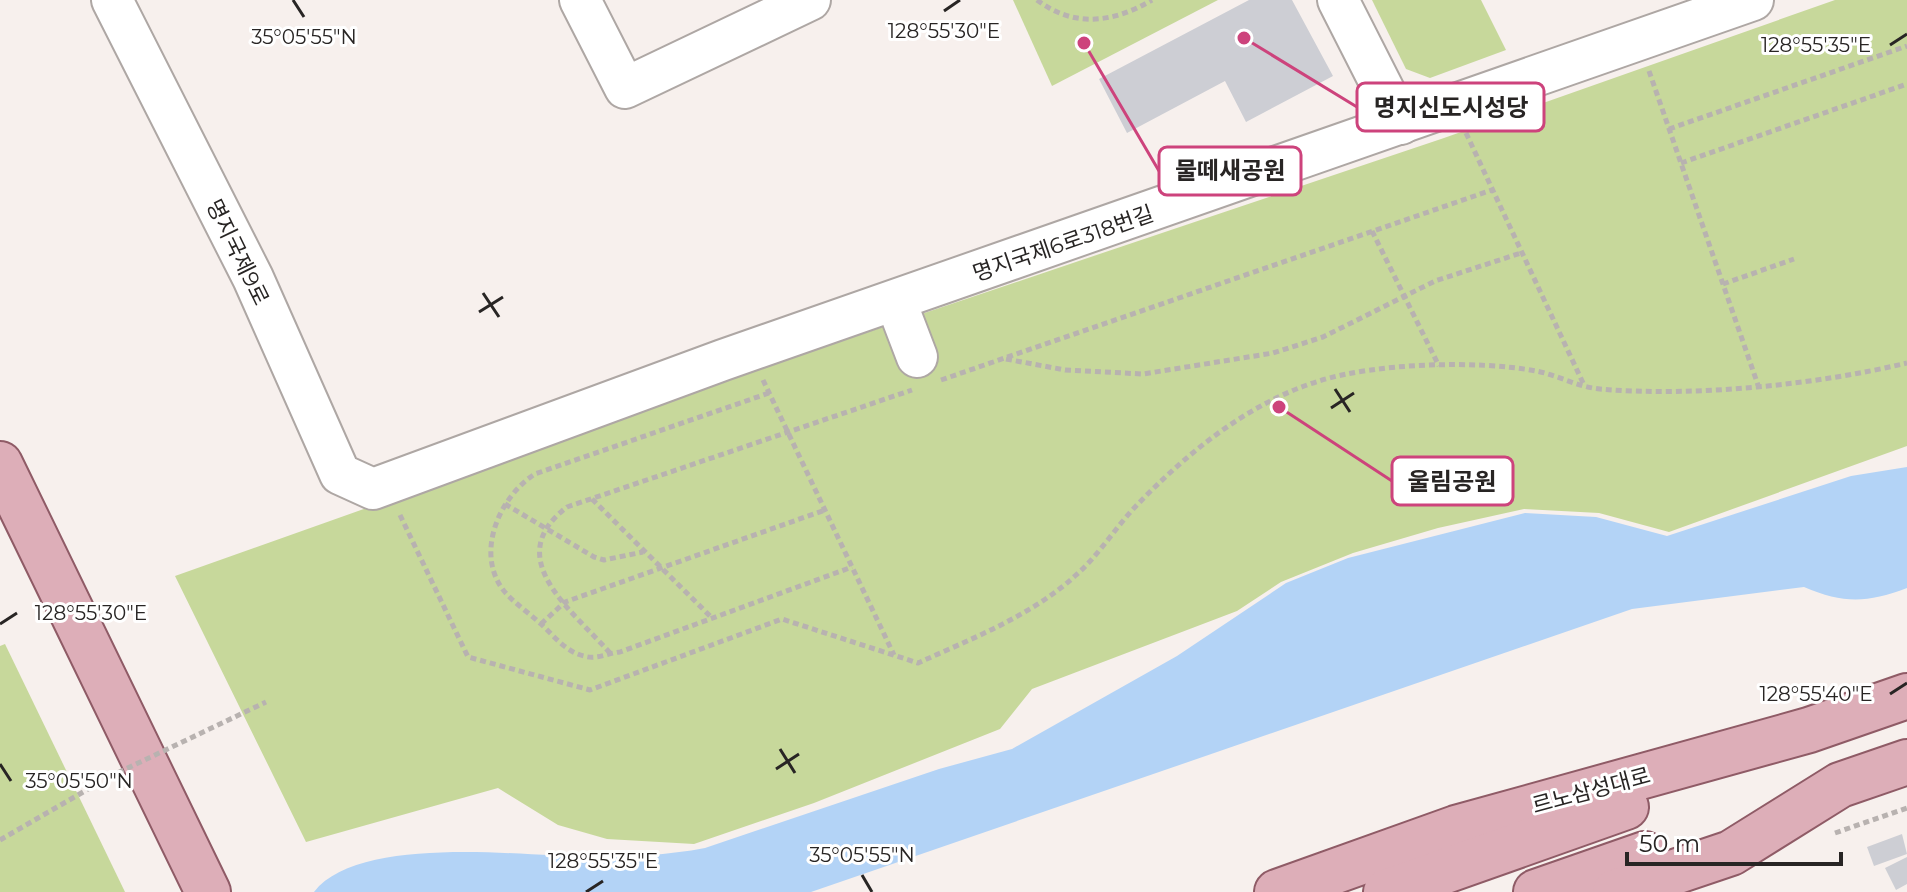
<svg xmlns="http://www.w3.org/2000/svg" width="1907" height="892" viewBox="0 0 1907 892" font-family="Montserrat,'Noto Sans KR',sans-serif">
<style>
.green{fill:#c7d89b}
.water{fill:#b3d3f6}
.building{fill:#cdced4}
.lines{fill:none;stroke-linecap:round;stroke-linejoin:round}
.minor-casing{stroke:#aea7a4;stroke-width:44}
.major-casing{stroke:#8f5b66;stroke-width:48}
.path{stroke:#b8b2b0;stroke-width:5;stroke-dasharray:6 4;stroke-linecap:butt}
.minor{stroke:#fff;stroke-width:40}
.major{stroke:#ddaeb8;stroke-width:44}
.path-bridge{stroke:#b8b2b0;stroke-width:5;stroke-dasharray:6 4;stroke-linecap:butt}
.ticks{fill:none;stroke:#282524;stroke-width:3}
.labels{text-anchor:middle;stroke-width:6;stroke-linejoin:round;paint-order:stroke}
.street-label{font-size:22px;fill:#282524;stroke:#fff}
.ticks-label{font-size:20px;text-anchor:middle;fill:#282524;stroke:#fff;stroke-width:6;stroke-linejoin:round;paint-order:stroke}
.leader{fill:none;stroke:#cd437c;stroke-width:3}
.callout-dot{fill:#cd437c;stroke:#fff;stroke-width:3}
.callout{fill:#fff;stroke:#cd437c;stroke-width:3}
.callout-label{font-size:24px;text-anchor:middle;font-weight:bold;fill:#282524}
</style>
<rect width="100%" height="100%" fill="#f7f0ed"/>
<g class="green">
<path d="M1013 0H1218L1052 86Z"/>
<path d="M1372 0H1481L1506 50 1430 78 1406 69Z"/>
<path d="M1835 0H1907V446L1669 532 1599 513 1524 509 1438 528 1353 553 1281 582 1237 611 1032 689 1000 729 814 803 694 844 607 839 558 825 498 788 306 842 175 576 761 368 1444 138Z"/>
<path d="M5 644 125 892H0V646Z"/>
</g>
<path class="water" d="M1907 467V588C1867 603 1844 604 1804 587L1632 609 811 892H314C359 834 524 856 590 857 628 857 669 855 705 848L939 769 1012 749 1177 656 1286 583 1348 558 1525 513 1596 517 1667 536 1851 476Z"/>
<g class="building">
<path d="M1249 0H1292L1333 76 1246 122 1225 81 1127 133 1099 79Z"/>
<path d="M1902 834 1907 854 1874 866 1867 847Z"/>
<path d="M1907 857V884L1896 890 1885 868Z"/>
</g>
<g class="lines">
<defs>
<g id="minor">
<path d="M112 0 253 278 340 474 373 489 723 360 1753 0"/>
<path d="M580 0 625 88 810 0"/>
<path d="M1338 0 1401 124"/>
<path d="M896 302 917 357"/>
</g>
<g id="major">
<path d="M0 464 208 892"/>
<path d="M1277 892 1456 828 1809 730 1907 696"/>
<path d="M1386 892 1626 807"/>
<path d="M1536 892 1645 854"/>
<path d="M1615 892 1731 853 1840 785 1907 762"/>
</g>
</defs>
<use href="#minor" class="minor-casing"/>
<use href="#major" class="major-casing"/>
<g class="path">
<path d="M1037 0C1074 28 1113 23 1152 0"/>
<path d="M1649 71 1758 385"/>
<path d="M1669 129 1907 46"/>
<path d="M1466 133 1584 385"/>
<path d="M1681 163 1907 84"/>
<path d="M1372 231 1439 366"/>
<path d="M1723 284 1794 259"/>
<path d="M1006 359 1065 370 1143 374 1273 353 1323 337 1435 281 1521 253"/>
<path d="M763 380 894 655"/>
<path d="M941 380 1492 190"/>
<path d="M769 393 535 474C500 496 474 553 504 591 514 603 529 613 541 624 554 636 566 652 584 656 596 660 608 653 620 652L852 567"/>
<path d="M592 499 712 618"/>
<path d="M505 504 594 557 604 560 643 552"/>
<path d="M400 515 468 657 590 690 782 619 918 663C971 639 1033 615 1076 575 1099 555 1115 528 1136 506 1187 453 1248 403 1319 381 1376 363 1477 360 1536 371 1558 375 1577 387 1600 389 1694 397 1815 385 1907 363"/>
<path d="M541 624 565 602 825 510"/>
<path d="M610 653C572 610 500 558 567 507L912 390"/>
<path d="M1835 833 1907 808"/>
<path d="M0 840 109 777"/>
</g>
<use href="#minor" class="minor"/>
<use href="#major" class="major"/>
<path class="path-bridge" d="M109 777 266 702"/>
</g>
<path class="ticks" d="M293 0 304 17M944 11 960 0M1890 45 1907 34M483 293 499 317M479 312 503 297M1335 389 1350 412M1331 408 1354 393M0 624 17 613M1890 694 1907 683M780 749 795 773M0 764 11 781M776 769 799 754M862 875 872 892M586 892 603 881"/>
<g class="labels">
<g class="street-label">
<text transform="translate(1063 243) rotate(-19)" y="8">명지국제6로318번길</text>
<text transform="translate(238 252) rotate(64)" y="8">명지국제9로</text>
<text transform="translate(1591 790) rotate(-15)" y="8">르노삼성대로</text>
</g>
</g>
<g class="ticks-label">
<text x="944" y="38">128°55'30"E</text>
<text x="304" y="44">35°05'55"N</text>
<text x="1816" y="52">128°55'35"E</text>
<text x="91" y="620">128°55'30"E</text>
<text x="1816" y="701">128°55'40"E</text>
<text x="79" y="788">35°05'50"N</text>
<text x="862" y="862">35°05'55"N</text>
<text x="603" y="868">128°55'35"E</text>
</g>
<path class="leader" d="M1244 38L1357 107M1084 43L1159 171M1279 407L1392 481"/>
<g class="callout-dot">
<circle cx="1244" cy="38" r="8"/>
<circle cx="1084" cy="43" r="8"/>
<circle cx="1279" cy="407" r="8"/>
</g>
<g class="callout">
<rect x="1357" y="83" width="187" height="48" rx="8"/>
<rect x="1159" y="147" width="142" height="48" rx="8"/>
<rect x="1392" y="457" width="121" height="48" rx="8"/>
</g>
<g class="callout-label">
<text x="1451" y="116">명지신도시성당</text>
<text x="1230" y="179">물떼새공원</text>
<text x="1452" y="490">울림공원</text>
</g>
<path d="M1627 852v12h214v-12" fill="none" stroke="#282524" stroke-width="4"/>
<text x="1639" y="852" font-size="24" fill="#282524" stroke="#ffffff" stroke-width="6" paint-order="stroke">50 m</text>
</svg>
